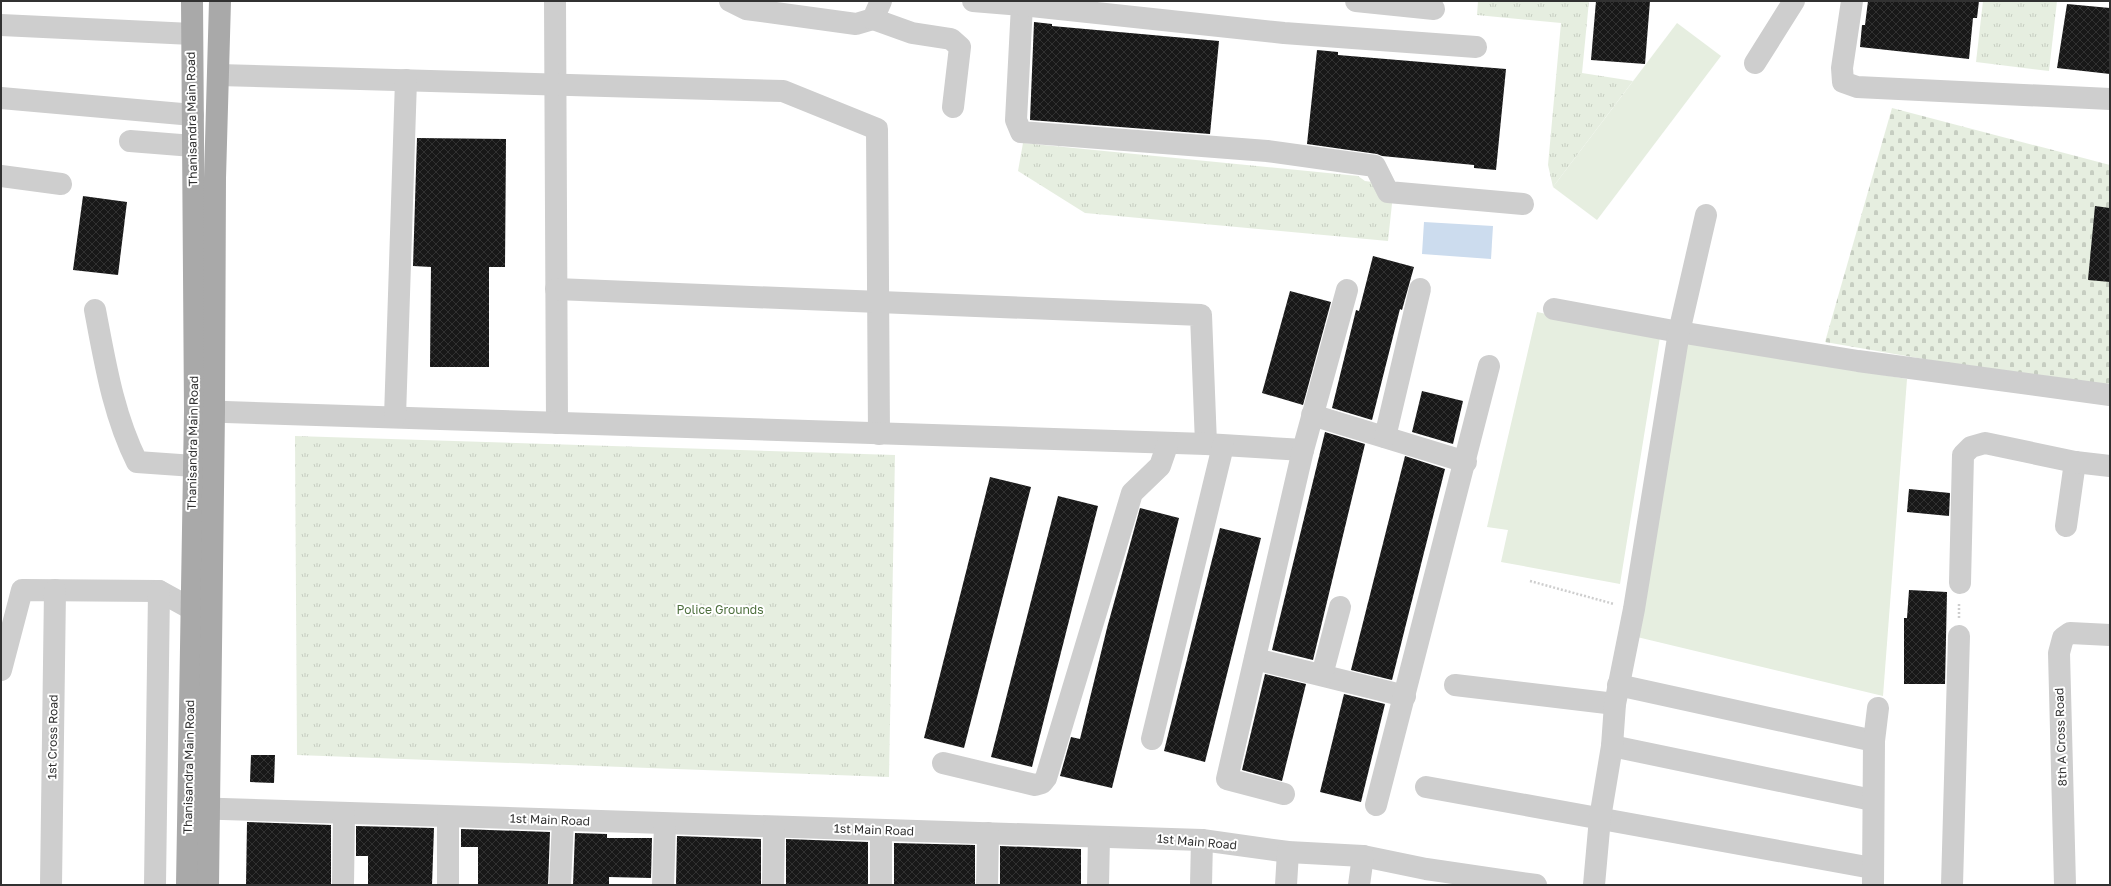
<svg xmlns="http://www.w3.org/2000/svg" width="2111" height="886" viewBox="0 0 2111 886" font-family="'Golos Text',sans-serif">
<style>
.grass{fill:#e6eee0}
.cemetery{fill:url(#cemetery-stones)}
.park{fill:url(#park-tufts)}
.water{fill:#ccdcee}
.building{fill:url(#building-cross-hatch)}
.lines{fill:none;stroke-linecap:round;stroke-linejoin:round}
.path{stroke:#cecece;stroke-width:2.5;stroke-dasharray:2 2;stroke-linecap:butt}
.minor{stroke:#cecece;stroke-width:22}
.major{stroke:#a9a9a9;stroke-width:22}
.labels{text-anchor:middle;stroke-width:4;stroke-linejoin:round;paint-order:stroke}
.street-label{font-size:12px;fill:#313131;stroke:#fff}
.park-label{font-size:12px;fill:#4d6f3d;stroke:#fff}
</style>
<defs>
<pattern id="cemetery-stones" width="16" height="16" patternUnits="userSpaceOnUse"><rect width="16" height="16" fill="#e6eee0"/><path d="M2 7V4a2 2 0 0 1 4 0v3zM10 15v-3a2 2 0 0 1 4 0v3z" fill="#c6cdc1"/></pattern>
<pattern id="park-tufts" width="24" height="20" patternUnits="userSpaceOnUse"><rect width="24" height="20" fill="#e6eee0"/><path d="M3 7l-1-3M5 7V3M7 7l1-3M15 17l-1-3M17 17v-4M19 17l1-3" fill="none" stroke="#c6cdc1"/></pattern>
<pattern id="building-cross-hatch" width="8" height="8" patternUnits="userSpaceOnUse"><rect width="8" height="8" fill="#181818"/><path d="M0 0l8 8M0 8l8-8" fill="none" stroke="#313131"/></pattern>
</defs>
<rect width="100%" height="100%" fill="#fff"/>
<g class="grass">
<path d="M1677 23 1721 56 1597 220 1553 187Z"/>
<path d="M1537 312 1660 337 1620 584 1501 562 1508 530 1487 527Z"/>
<path d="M1687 342 1907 379 1883 696 1637 637Z"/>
</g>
<path class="cemetery" d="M1892 108 2110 165V391L1825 342Z"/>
<g class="park">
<path d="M1478 1H1589L1582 73 1633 81 1553 187 1548 165 1561 23 1477 15Z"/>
<path d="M1983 1H2057L2049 71 1976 62Z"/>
<path d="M1023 143 1358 176 1365 181 1394 185 1388 241 1085 213 1018 171Z"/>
<path d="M295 436 895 455 889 777 297 755Z"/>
</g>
<path class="water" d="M1424 222 1493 226 1491 259 1422 254Z"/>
<g class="building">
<path d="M1596 1H1650L1645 64 1591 60Z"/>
<path d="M1868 1H1979L1977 18H1973L1969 59 1860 47 1862 25H1865Z"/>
<path d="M2067 4 2110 8V74L2057 68Z"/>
<path d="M1034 22 1052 24V26L1219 41 1210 134 1030 120Z"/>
<path d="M1317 50 1338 52V55L1506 69 1496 170 1474 168V165L1382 156 1377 154 1307 144Z"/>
<path d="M417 138 506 139 505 267H489V367H430L431 267 413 266Z"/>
<path d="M83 196 127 202 118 275 73 270Z"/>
<path d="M2095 206 2110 208V282L2088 280Z"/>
<path d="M1373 256 1414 267 1402 310 1400 309 1372 420 1332 408 1356 310 1359 311Z"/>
<path d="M1290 291 1331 302 1303 405 1262 393Z"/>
<path d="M1422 391 1463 401 1453 444 1412 432Z"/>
<path d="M1325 432 1365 444 1313 660 1272 650Z"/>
<path d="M1405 456 1445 469 1392 680 1351 670Z"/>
<path d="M990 477 1031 487 964 748 924 738Z"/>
<path d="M1909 489 1950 493 1949 516 1907 512Z"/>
<path d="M1058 496 1098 506 1032 767 991 757Z"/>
<path d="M1140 508 1179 518 1112 788 1060 776 1071 737 1080 739 1107 628Z"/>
<path d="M1220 528 1261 538 1205 762 1164 751Z"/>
<path d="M1909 590 1947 592 1945 684H1904V618H1907Z"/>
<path d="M1265 674 1306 684 1282 781 1242 770Z"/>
<path d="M1344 694 1385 704 1361 802 1320 792Z"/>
<path d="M251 755H275L274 783 250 782Z"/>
<path d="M247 822 331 825V885H246Z"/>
<path d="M356 826 434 828 432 885H368V856H356Z"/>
<path d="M461 829 550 832 548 885H478V847H461Z"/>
<path d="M575 833 607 834V838H652L651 878 609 877V885H573Z"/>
<path d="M677 836 761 839V885H676Z"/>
<path d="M786 839 868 842V885H786Z"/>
<path d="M894 843 975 845V885H894Z"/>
<path d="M1000 846 1081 849V885H1000Z"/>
</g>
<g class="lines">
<g class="path">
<path d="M1530 581 1614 604"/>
<path d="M1959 618V603"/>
</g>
<g class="minor">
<path d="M555 1 557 423"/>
<path d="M730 1 746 9 856 24 873 19 881 1"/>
<path d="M973 1 1022 5 1016 120 1021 132 1267 151 1375 166 1388 192 1523 204"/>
<path d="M1356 1 1434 9"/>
<path d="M1852 1 1842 68 1843 82 1857 87 2110 99"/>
<path d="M1022 5 1284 33 1476 47"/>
<path d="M873 19 912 33 951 39 960 47 953 107"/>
<path d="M1 25 192 34"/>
<path d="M1755 63 1794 1"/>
<path d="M218 75 783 91 877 129 879 434"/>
<path d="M1 98 193 115"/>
<path d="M130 141 193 146"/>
<path d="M1 176 61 184"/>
<path d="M556 289 1201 315 1206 444"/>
<path d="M1554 309 1679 332 1858 361 2110 395"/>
<path d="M95 310C105 362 113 414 137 462L194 466"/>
<path d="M195 411 1206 444 1303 450"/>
<path d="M1312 415 1466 462"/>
<path d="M395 417 406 80"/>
<path d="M1385 437 1420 289"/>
<path d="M2066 526 2075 462"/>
<path d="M1960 583 1963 455 1971 447 1985 443 2075 462 2110 466"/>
<path d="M1255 659 1405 696"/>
<path d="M1 670 22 590 159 591 190 608"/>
<path d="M1322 675 1340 607"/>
<path d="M1455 685 1615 704"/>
<path d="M1618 685 1874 741"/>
<path d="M1152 739 1223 446"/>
<path d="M1612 746 1872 800"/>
<path d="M943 763 1035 785 1042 783 1046 778 1132 493 1160 466 1168 443"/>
<path d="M1426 787 1872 868"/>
<path d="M1284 794 1227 779 1303 450 1347 290"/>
<path d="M1376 805 1489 366"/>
<path d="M190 808 1202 840 1288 852 1363 856 1426 869 1536 885"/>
<path d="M448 817V885"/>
<path d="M881 830V885"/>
<path d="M51 885 55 590"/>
<path d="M155 885 159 591"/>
<path d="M343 885 344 814"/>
<path d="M560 885 563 821"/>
<path d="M663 885 665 824"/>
<path d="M773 885 774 827"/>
<path d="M987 885 988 833"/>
<path d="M1098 885 1099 837"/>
<path d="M1201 885 1202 840"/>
<path d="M1286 885 1288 852"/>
<path d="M1359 885 1363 856"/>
<path d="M1594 885 1600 818 1612 746 1615 704 1634 609 1679 332 1706 215"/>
<path d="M1873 885 1874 741 1878 708"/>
<path d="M1952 885 1959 636"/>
<path d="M2065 885 2059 653 2063 638 2070 633 2110 635"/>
</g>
<g class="major">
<path d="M187 885 195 411 192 1"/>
<path d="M208 885 214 411 215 178 220 1"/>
</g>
</g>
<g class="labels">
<g class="street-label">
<text transform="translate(192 119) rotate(-91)" y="4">Thanisandra Main Road</text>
<text transform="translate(193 443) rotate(-89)" y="4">Thanisandra Main Road</text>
<text transform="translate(53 737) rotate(-89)" y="4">1st Cross Road</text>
<text transform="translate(2061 737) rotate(-92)" y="4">8th A Cross Road</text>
<text transform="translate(189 767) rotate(-89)" y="4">Thanisandra Main Road</text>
<text transform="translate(550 820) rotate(2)" y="4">1st Main Road</text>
<text transform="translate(874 830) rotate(2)" y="4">1st Main Road</text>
<text transform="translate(1197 842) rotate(5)" y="4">1st Main Road</text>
</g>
<g class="park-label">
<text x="720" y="614">Police Grounds</text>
</g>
</g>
<rect width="2111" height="886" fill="none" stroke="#313131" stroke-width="4"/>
</svg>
